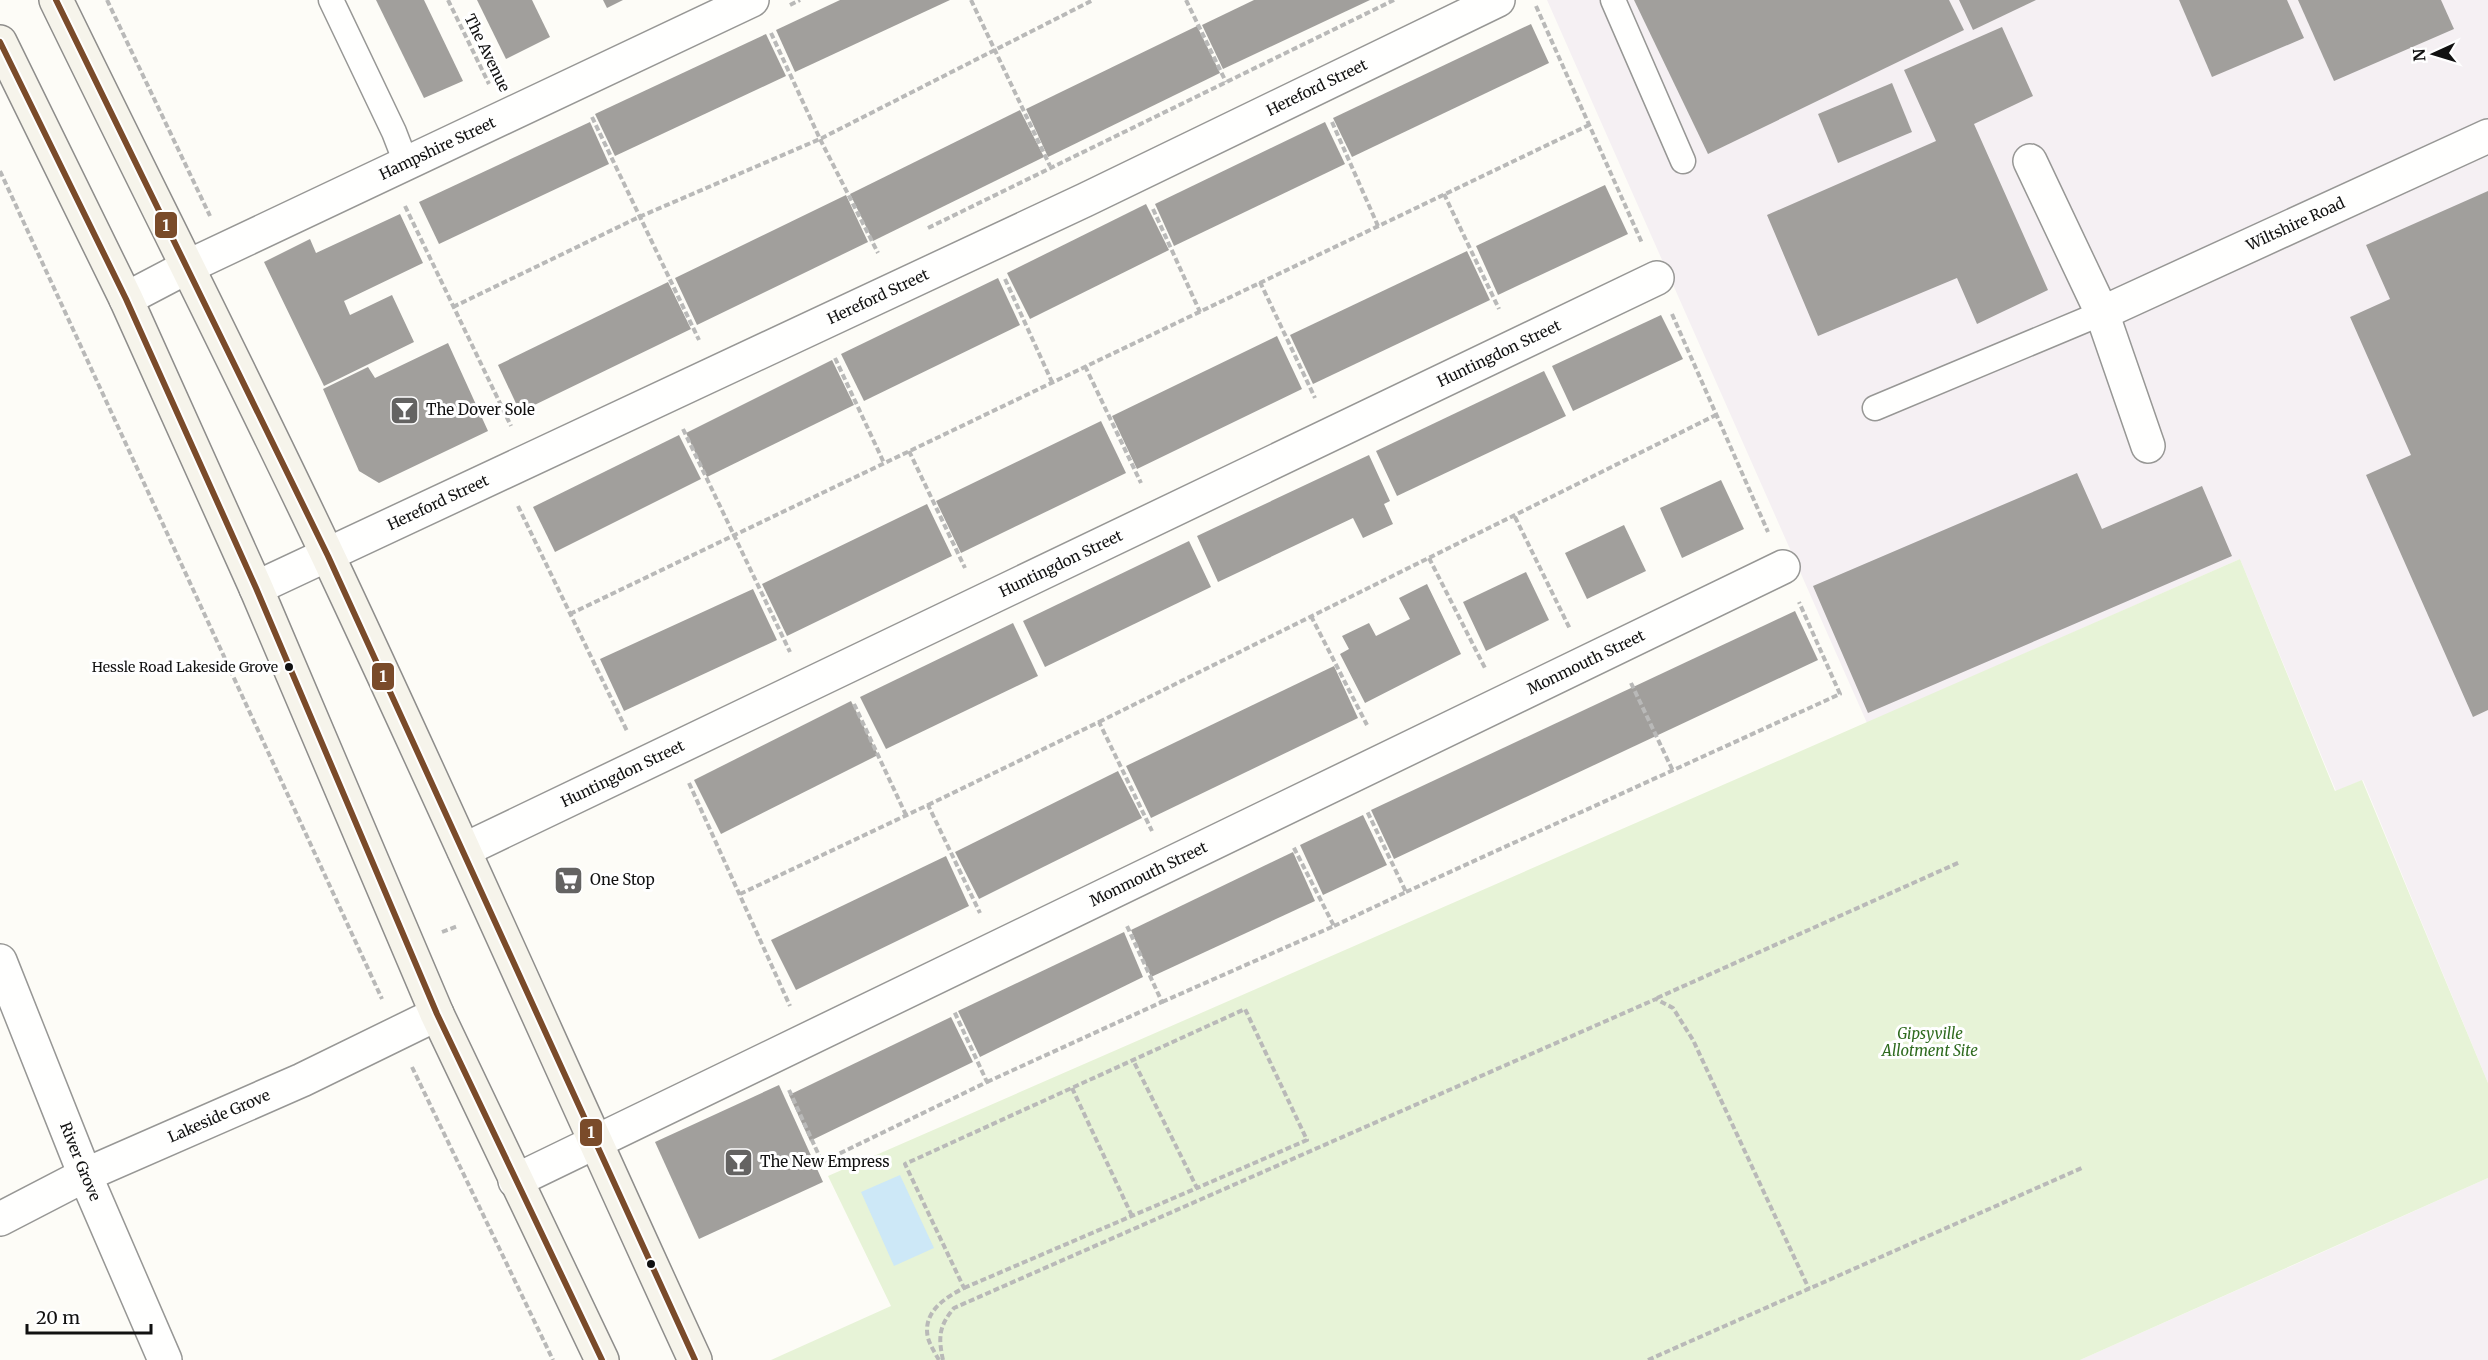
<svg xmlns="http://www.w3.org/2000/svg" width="2488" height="1360" viewBox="0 0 2488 1360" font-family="Merriweather,serif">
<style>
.industrial{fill:#f5f0f3}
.green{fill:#e7f3d7}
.water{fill:#cde8f7}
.building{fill:#a19f9c}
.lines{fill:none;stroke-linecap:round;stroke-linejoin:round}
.lane-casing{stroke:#979795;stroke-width:27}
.street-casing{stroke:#979795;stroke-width:36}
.secondary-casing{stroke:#8e8d8b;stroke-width:36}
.path{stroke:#b9b9b8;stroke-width:4;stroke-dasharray:6 3;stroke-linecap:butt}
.lane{stroke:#fffffe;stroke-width:24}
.street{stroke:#fffffe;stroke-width:33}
.secondary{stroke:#f6f4eb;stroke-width:33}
.bus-1-casing{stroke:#fff;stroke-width:10}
.bus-1{stroke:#7a4b2a;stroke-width:6}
.bus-dot{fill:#111;stroke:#fff;stroke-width:2}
.labels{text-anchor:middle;stroke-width:6;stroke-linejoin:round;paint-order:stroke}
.bus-label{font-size:14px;fill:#111;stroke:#fff;text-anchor:end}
.street-label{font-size:15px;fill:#111;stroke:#fff}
.poi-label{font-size:15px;fill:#111;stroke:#fff;text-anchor:start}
.park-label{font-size:15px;font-style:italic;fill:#2f6b1f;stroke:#fff}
.line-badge{stroke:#fff;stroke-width:2}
.badge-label{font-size:16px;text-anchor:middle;font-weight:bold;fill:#fff}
</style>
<rect width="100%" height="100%" fill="#fdfcf7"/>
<g class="industrial">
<path d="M1547 0H2488V1083L2363 780 2336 791 2240 559 1867 723Z"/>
<path d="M2488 1178V1360H2080L2314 1256Z"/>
</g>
<path class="green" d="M2240 559 2335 791 2362 780 2488 1083V1178L2080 1360H771L891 1306 828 1176Z"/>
<path class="water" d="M900 1175 934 1248 894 1266 861 1192Z"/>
<g class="building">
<path d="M376 0H424L463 81 424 98Z"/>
<path d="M477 0H532L550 37 506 59Z"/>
<path d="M603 0H623L607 8Z"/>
<path d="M840 0H950L795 72 776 30Z"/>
<path d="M1254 0H1370L1223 69 1202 25Z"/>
<path d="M1634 0H1949L1964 30 1708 154Z"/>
<path d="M1959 0H2036L1973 30Z"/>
<path d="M2179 0H2287L2304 38 2212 77Z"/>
<path d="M2298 0H2441L2454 29 2334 81Z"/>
<path d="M1531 24 1549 63 1352 157 1333 118Z"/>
<path d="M1197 26 1220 73 1048 157 1026 109Z"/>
<path d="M2002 27 2033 96 1974 124 2048 290 1977 324 1957 278 1818 336 1767 215 1936 141 1904 70Z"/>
<path d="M766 34 786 76 615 156 595 114Z"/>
<path d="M1892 83 1912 132 1838 163 1818 114Z"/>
<path d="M1020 110 1044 157 873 241 850 194Z"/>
<path d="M590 122 609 164 439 244 419 202Z"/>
<path d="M1325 122 1345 164 1174 246 1155 204Z"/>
<path d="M1605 185 1628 234 1498 295 1476 246Z"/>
<path d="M2488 191V710L2473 717 2366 475 2411 455 2350 317 2390 299 2366 245Z"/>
<path d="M846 195 868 242 697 325 675 278Z"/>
<path d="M1146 204 1169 250 1030 319 1007 273Z"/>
<path d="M400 214 423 263 344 301 350 315 392 295 414 342 324 386 264 262 310 239 316 253Z"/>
<path d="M1467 251 1490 300 1313 384 1290 335Z"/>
<path d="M998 278 1020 325 864 401 841 354Z"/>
<path d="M668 282 691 329 520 412 498 365Z"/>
<path d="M1661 315 1683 359 1573 411 1552 366Z"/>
<path d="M1277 336 1302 389 1137 469 1112 416Z"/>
<path d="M448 343 488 431 379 483 359 471 323 389 368 367 375 378Z"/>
<path d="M832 360 854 405 707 477 686 433Z"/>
<path d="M1544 371 1566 416 1397 496 1376 451Z"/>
<path d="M1101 421 1126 473 961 553 936 501Z"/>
<path d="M679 435 701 479 555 552 533 507Z"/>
<path d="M1369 455 1390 501 1384 504 1393 524 1363 538 1353 518 1218 582 1197 536Z"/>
<path d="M2077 473 2102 529 2202 486 2232 556 1868 713 1813 586Z"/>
<path d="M1721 480 1744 529 1682 558 1660 508Z"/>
<path d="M927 504 952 556 787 636 762 584Z"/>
<path d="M1624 525 1646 571 1587 599 1565 553Z"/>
<path d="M1189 541 1211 587 1045 667 1023 621Z"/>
<path d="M1526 572 1549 620 1486 651 1463 602Z"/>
<path d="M1427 584 1461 654 1365 703 1340 654 1349 649 1342 636 1369 623 1376 636 1410 619 1399 598Z"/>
<path d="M753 589 777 640 624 711 600 659Z"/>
<path d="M1795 611 1818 660 1394 859 1371 810Z"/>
<path d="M1013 623 1038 676 886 749 860 697Z"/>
<path d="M1334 666 1358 718 1151 818 1126 766Z"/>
<path d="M851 701 878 755 721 834 694 780Z"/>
<path d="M1118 771 1142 818 979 899 955 852Z"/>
<path d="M1363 815 1387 865 1323 895 1300 845Z"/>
<path d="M1293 852 1315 901 1151 977 1131 930Z"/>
<path d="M946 856 969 906 796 990 771 940Z"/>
<path d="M1124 932 1143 977 980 1057 958 1011Z"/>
<path d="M951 1017 973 1062 810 1141 789 1095Z"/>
<path d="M779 1085 823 1182 699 1239 655 1142Z"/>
</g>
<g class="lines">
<defs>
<g id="lane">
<path d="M331 0 394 132 406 163"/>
<path d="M1613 0 1683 161"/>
<path d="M1875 408 2102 313"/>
</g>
<g id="street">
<path d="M2030 161 2102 313 2148 446"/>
<path id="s1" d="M126 299 187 267 752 0"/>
<path id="s2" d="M2102 313 2488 136"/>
<path id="s3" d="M256 588 1085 200 1498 0"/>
<path id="s4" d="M464 850 1657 278"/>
<path id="s5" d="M0 961 85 1175 165 1360"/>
<path id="s6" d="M515 1181 1783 567"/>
<path id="s7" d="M0 1219 85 1175 302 1080 437 1014"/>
</g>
<g id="secondary">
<path d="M56 0C146 185 240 370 328 556 454 823 572 1093 695 1360"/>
<path d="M0 42 126 299 256 588 437 1014 602 1360"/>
</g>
</defs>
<use href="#lane" class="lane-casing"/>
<use href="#street" class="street-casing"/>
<use href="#secondary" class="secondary-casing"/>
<g class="path">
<path d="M107 0 210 216"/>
<path d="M448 0 489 84"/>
<path d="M971 0 1050 166"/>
<path d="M1186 0 1226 82"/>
<path d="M790 5 800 0"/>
<path d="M1536 6 1642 243"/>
<path d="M771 33 820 139 878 253"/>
<path d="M592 117 699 340"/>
<path d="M1332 122 1378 226"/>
<path d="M0 171 382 999"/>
<path d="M1444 194 1499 309"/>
<path d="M405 206 511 426"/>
<path d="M1153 209 1200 312"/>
<path d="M928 228 1394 0"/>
<path d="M1005 279 1052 382"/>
<path d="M1260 282 1315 398"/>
<path d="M453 307 639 217 820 139 1093 0"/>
<path d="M1672 314 1768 532"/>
<path d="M835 358 884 463"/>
<path d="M1085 366 1141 483"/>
<path d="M683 429 790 652"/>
<path d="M909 451 965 568"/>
<path d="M518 506 627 731"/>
<path d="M1515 517 1570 629"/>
<path d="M1429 558 1486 670"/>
<path d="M570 614 1589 125"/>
<path d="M1311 616 1367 725"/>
<path d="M1631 683 1673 771"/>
<path d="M854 704 906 815"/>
<path d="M1099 722 1716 415"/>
<path d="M689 783 790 1006"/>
<path d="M928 805 1099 722 1152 831"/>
<path d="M1406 892 1840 694 1799 602"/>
<path d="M740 894 928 805 980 913"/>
<path d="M1334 926 1406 892 1367 811"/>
<path d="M442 932 458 926"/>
<path d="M1657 998 1960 862"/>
<path d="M1162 1002 1334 926 1293 846"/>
<path d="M412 1067 553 1360"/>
<path d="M987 1082 1162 1002 1127 926"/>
<path d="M1072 1088 1132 1216"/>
<path d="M789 1090 822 1162 987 1082 954 1011"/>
<path d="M964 1288 1197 1188 1133 1060"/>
<path d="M939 1360C935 1353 930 1345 928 1338 922 1313 944 1298 964 1288L905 1164 1245 1009 1307 1140 1197 1188"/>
<path d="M943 1360C938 1337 939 1326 954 1308L1656 999 1673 1008 1693 1040 1809 1289"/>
<path d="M1648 1360 2084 1167"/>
</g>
<use href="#lane" class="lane"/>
<use href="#street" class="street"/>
<use href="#secondary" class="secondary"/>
<defs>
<g id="bus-1">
<path d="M56 0 328 556 695 1360"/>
<path d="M0 42 126 299 256 588 437 1014 602 1360"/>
</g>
</defs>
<use href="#bus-1" class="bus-1-casing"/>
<use href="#bus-1" class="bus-1"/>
</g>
<defs>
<symbol id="bar-square" viewBox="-11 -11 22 22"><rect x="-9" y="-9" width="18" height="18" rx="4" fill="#646362" stroke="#fff"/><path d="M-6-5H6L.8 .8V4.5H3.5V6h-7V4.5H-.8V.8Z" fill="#fff"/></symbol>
<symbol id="supermarket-square" viewBox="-11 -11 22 22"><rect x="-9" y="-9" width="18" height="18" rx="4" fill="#646362" stroke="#fff"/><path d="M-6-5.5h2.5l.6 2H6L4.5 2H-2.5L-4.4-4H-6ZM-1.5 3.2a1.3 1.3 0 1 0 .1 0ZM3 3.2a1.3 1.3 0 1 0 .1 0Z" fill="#fff"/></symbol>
</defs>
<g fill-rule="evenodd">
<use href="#bar-square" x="388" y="394" width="33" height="33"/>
<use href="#supermarket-square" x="552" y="864" width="33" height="33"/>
<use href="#bar-square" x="722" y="1146" width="33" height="33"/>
</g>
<g class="bus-dot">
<circle cx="289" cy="667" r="5"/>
<circle cx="651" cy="1264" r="5"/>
</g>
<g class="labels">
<g class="bus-label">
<text x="278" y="672">Hessle Road Lakeside Grove</text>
</g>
<g class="street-label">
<text transform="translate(487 53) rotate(64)" y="5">The Avenue</text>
<text dy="5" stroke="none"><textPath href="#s3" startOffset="1173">Hereford Street</textPath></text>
<text dy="5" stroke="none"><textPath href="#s1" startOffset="346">Hampshire Street</textPath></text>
<text dy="5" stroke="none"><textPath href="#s2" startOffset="213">Wiltshire Road</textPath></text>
<text dy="5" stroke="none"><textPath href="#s3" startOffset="687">Hereford Street</textPath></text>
<text dy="5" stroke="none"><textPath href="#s4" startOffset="1148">Huntingdon Street</textPath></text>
<text dy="5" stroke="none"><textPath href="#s3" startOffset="201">Hereford Street</textPath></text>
<text dy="5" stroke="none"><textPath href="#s4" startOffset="662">Huntingdon Street</textPath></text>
<text dy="5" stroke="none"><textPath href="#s6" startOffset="1190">Monmouth Street</textPath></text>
<text dy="5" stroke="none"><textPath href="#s4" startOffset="176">Huntingdon Street</textPath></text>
<text dy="5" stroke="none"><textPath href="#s6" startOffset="704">Monmouth Street</textPath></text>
<text dy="5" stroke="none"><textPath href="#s7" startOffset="242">Lakeside Grove</textPath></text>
<text dy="5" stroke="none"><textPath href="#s5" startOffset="216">River Grove</textPath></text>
</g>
<g class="poi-label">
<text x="426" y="415">The Dover Sole</text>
<text x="590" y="885">One Stop</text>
<text x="760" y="1167">The New Empress</text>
</g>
<g class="park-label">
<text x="1930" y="1039">Gipsyville<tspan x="1930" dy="17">Allotment Site</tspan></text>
</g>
</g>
<g class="line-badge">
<rect x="154" y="211" width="24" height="28" rx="6" fill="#7a4b2a"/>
<rect x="371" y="662" width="24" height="29" rx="6" fill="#7a4b2a"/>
<rect x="579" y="1118" width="24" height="29" rx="6" fill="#7a4b2a"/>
</g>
<g class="badge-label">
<text x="166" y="231">1</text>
<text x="383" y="682">1</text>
<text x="591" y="1138">1</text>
</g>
<g transform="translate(2434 54) rotate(266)" stroke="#ffffff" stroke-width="4.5" paint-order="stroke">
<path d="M0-4.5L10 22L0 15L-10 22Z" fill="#111111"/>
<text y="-9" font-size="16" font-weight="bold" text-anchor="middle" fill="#111111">N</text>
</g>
<path d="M27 1324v9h124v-9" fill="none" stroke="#111111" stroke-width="3"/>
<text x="36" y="1324" font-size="18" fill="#111111" stroke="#ffffff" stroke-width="4.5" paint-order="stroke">20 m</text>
</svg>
